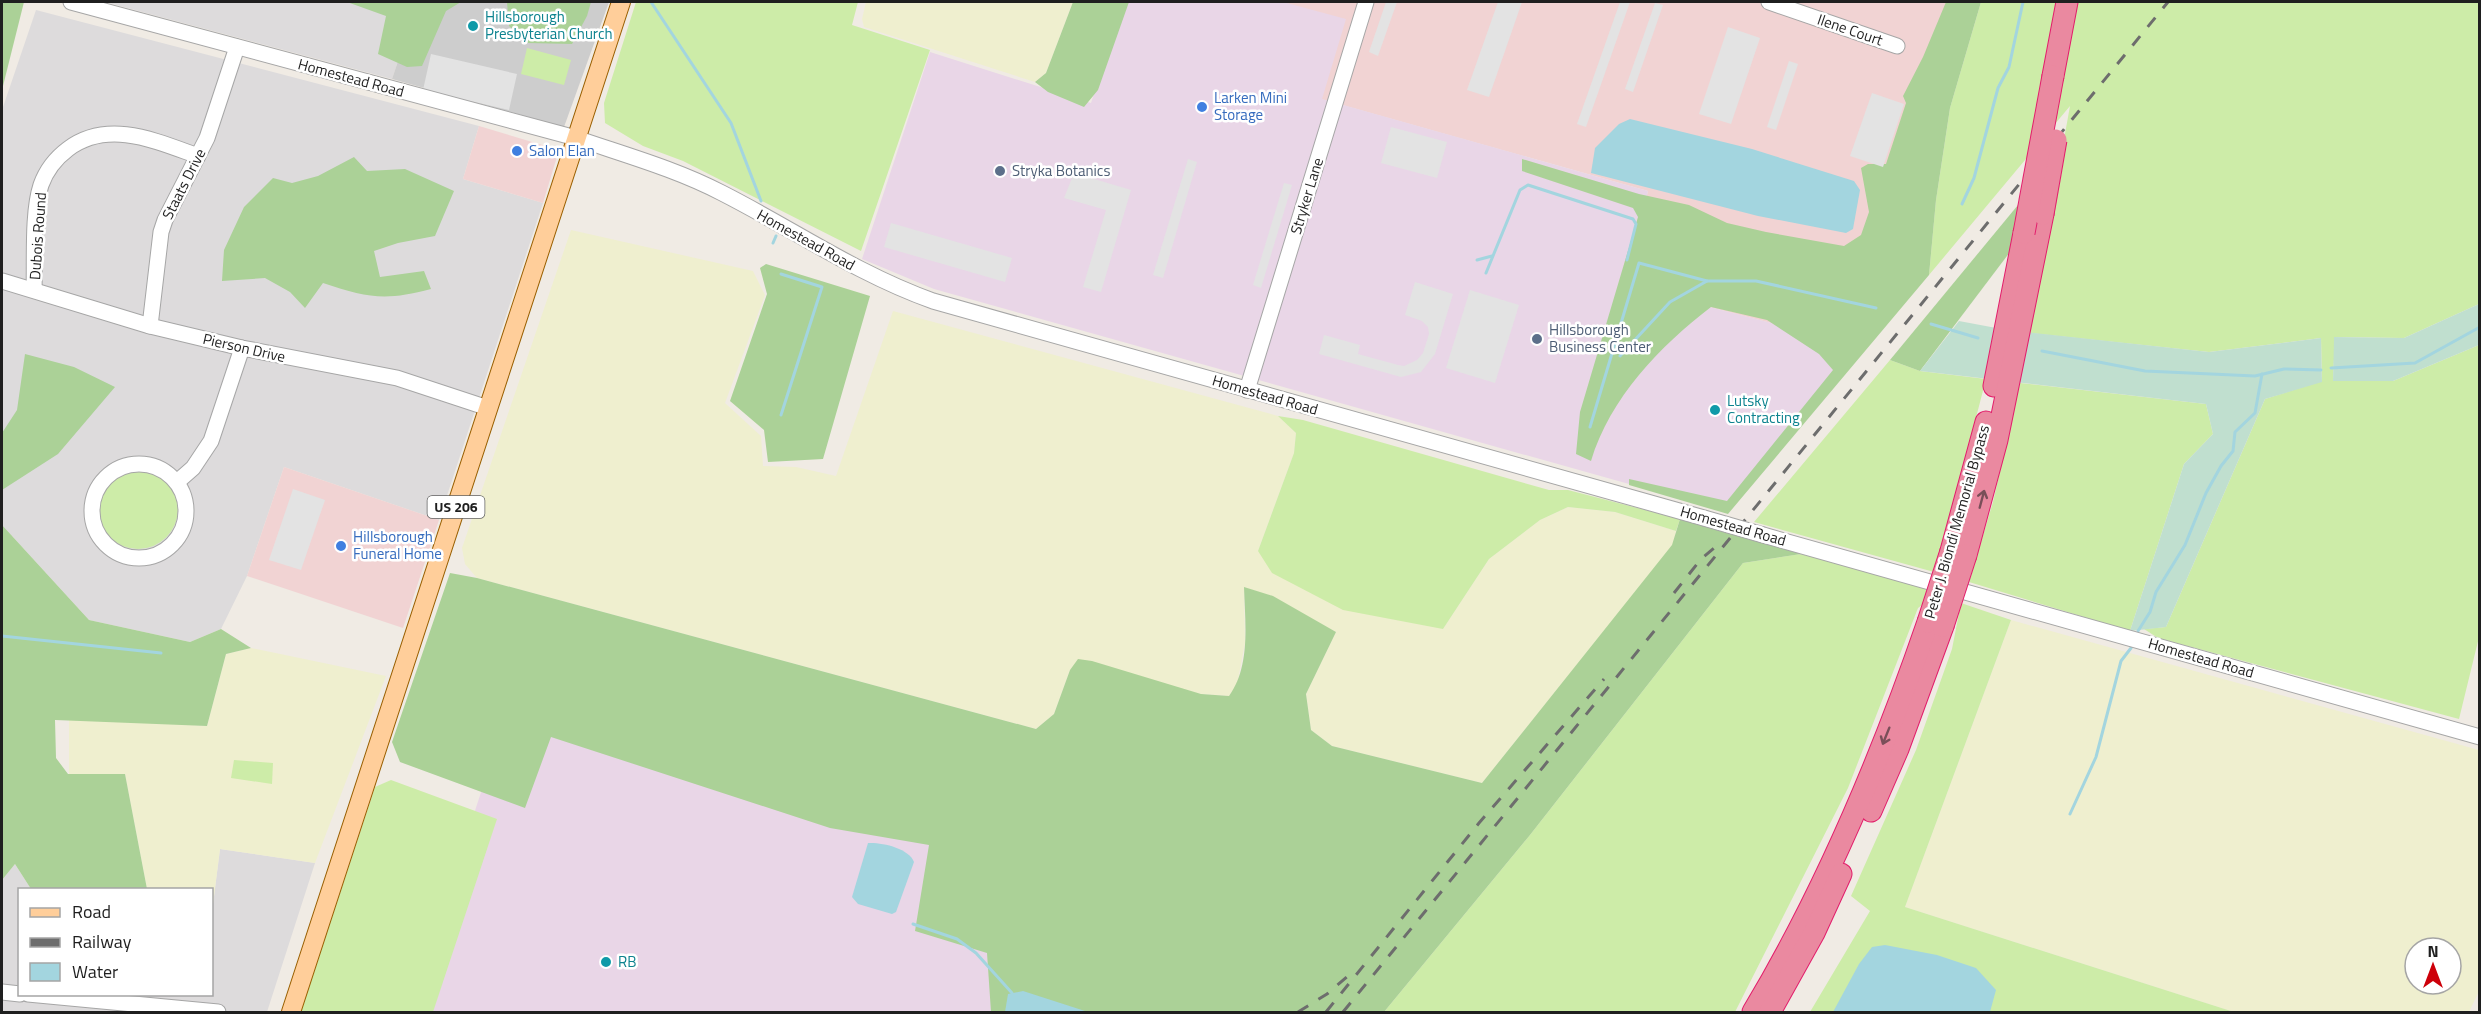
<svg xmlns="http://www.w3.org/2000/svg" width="2481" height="1014" viewBox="0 0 2481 1014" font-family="'Titillium Web',sans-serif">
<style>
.residential{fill:#dddbdc}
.commercial{fill:#f1d3d3}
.industrial{fill:#e9d6e7}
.religious{fill:#cdcdcd}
.farmland{fill:#efefcf;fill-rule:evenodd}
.grass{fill:#cdeca8}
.forest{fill:#abd197}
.wetland{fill:#c0dfcf}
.parking{fill:#e3e3e3}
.water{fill:#a3d5df}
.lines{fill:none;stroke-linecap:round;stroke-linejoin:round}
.stream{stroke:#a3d5df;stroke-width:3}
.minor-casing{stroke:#a6a6a6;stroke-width:17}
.major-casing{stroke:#995f00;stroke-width:20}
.highway-casing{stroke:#e21d6b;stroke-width:23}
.minor{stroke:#fff;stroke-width:15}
.major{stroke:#ffce9a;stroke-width:18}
.highway{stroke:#ea89a0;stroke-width:21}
.rail{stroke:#6d6d6d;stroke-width:3;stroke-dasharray:12 12;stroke-linecap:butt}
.minor-bridge-casing{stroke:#a6a6a6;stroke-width:17;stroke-linecap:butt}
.highway-bridge-casing{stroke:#e21d6b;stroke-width:23;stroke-linecap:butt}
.minor-bridge{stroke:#fff;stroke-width:15}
.highway-bridge{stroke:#ea89a0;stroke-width:21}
.oneway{stroke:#7a4f59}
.culture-dot{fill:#0f9aa8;stroke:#fff;stroke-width:2}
.shop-dot{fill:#3f7fe0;stroke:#fff;stroke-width:2}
.service-dot{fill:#5c6f8a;stroke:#fff;stroke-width:2}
.labels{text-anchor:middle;stroke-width:5;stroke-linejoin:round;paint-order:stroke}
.shield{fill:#fff;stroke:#626262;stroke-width:1.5}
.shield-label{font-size:14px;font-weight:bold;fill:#1f1f1f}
.culture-label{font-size:15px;fill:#0d838f;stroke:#fff;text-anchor:start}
.street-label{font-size:15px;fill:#1f1f1f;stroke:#fff}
.shop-label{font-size:15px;fill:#366cbe;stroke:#fff;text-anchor:start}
.service-label{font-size:15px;fill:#4e5e75;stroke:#fff;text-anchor:start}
</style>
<rect width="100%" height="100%" fill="#f0ebe4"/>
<g class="residential">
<path d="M105 2H418L392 79Z"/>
<path d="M36 10 479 126 463 179 543 203 439 520 284 467 247 576 221 629 190 642 89 620 2 525V110Z"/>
<path d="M220 849 315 863 267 1012H2V880L15 864 31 889 20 890V994H212V912Z"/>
</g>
<g class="commercial">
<path d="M1283 2H1969L1860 346 1624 285 1648 191 1321 99Z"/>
<path d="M479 126 559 150 543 203 463 179Z"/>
<path d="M284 467 439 520 403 628 247 576Z"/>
</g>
<g class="industrial">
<path d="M1124 2H1283L1346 19 1322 99 1648 191 1625 285 1860 346 1725 511 934 289 862 259 930 52 1091 103Z"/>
<path d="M508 710 942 845 1019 962 1004 1012H409Z"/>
</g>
<path class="religious" d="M418 2H609L564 127 392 79Z"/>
<g class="farmland">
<path d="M866 2H1073L1046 73 1035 82 864 27 862 19Z"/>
<path d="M571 230 753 271 765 295 725 403 761 436 763 466 796 467 836 476 893 311 1278 416 1296 433 1294 453 1258 551 1443 629 1489 559 1540 520 1568 507 1615 512 1676 531 1673 545 1482 783 1332 746 1311 730 1306 694 1336 632 1244 588 1245 643 1237 685 1229 696 1201 694 1070 670 1054 714 1036 729 477 578 465 564 462 548Z"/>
<path d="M2011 620 2479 750 2480 989 2469 1012H2234L1905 907ZM2415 948H2451V984H2415Z"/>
<path d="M251 648 386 676 315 863 220 849 212 912V890L147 889 125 774H69V717L207 726 226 654Z"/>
</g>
<g class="grass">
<path d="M636 2H858L852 25 930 50 861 251 683 161 643 146 605 123 604 103Z"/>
<path d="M1981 2H2479V304L2404 338 2335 337 2333 381H2393L2479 345 2480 633 2459 719 2158 638 2144 629 2166 627 2265 399 2322 381 2321 338 2209 352 2029 333 2070 106 1929 275 1936 200 1950 108Z"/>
<path d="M527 48 571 60 564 85 521 74Z"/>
<path d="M1890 360 1920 371 1986 379 1948 526 1934 572 1754 522Z"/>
<path d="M2020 383 2206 404 2213 434 2184 464 2130 631 1969 582 1993 502Z"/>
<path d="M1278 416 1303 420 1549 490H1568L1680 519 1676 531 1615 512 1568 507 1540 520 1489 559 1443 629 1343 610 1272 573 1258 551 1294 453 1296 433Z"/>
<circle cx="138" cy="509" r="40"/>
<path d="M1801 554 1930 588 1925 603 1918 608 1848 788 1735 1012H1384L1530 835 1743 563Z"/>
<path d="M1961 603 2011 620 1905 907 2234 1012H1810L1870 911 1851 896 1916 750 1952 649Z"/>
<path d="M234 760 273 763 272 784 231 778Z"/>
<path d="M391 780 497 819 433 1012H301L375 787Z"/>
</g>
<g class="forest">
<path d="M2 2H24L2 90Z"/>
<path d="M347 2H461L446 11 422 66 407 67 378 54 386 16Z"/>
<path d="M507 2H591L587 16 572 44 528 43 509 26Z"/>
<path d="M1073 2H1129L1098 90 1084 107 1048 92 1035 82 1046 73Z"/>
<path d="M1946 2H1981L1950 108 1936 200 1929 275 1728 514 1629 485V479L1727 501 1833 370 1819 354 1767 320 1711 307C1660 346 1610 398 1591 461L1576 454 1580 412 1638 217 1633 208 1522 171V159L1639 194 1689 205 1727 223 1766 232 1844 246 1861 235 1869 212 1861 168 1868 164H1886L1906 103 1903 96 1923 57Z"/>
<path d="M354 157 367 171 405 169 454 191 435 236 398 243 374 251 380 277 424 271 431 289C386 301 367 298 323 283L305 308 290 292 265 278 222 281 224 250 244 207 273 178 292 183 318 176Z"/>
<path d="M2018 205 2013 248 1920 371 1890 360Z"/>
<path d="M766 264 870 296 823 459 768 462 764 430 730 401 767 294 760 268Z"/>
<path d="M25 354 74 367 115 387 58 454 2 490V433L17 410Z"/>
<path d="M1680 519 1801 554 1743 563 1530 835 1384 1012H991L987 953 915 931 929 845 830 828 551 737 525 808 400 762 392 742 450 573 477 578 1036 729 1054 714 1070 670 1078 659 1092 661 1201 694 1229 696C1251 666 1245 622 1244 587L1273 596 1336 632 1306 694 1311 730 1332 746 1482 783 1672 545Z"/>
<path d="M2 525 89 620 190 642 221 629 251 648 226 654 207 726 55 720 56 758 68 774H125L147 889H31L15 864 2 880Z"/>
</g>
<g class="wetland">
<path d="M2479 304V345L2393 381H2333L2334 337 2404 338Z"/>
<path d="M1959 321 2007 330 2209 352 2321 338 2322 382 2265 399 2166 627 2130 631 2184 464 2213 434 2206 404 1920 371Z"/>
</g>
<g class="parking">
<path d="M1386 2H1397L1378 56 1369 52Z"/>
<path d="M1498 2H1522L1489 97 1467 90Z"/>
<path d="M1620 2H1630L1586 127 1577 124Z"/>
<path d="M1655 3 1663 5 1633 92 1625 89Z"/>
<path d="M1728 27 1760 38 1731 124 1699 114Z"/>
<path d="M431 54 517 74 509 110 423 90Z"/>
<path d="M1789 61 1798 64 1776 130 1767 127Z"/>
<path d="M1872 93 1904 104 1883 167 1850 156Z"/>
<path d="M1391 127 1447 142 1437 178 1381 163Z"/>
<path d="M1188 159 1197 162 1163 278 1153 275Z"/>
<path d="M1074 173 1131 190 1101 292 1083 287 1106 210 1064 198Z"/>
<path d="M1284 183 1292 185 1261 288 1253 285Z"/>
<path d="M891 223 1012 258 1005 282 884 247Z"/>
<path d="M1415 282 1453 294 1435 354 1421 372 1401 377 1319 354 1324 335 1360 345 1358 354 1398 365 1404 366 1417 360 1423 353 1429 334 1428 327 1422 321 1405 315Z"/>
<path d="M1470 290 1519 305 1495 383 1446 368Z"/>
<path d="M293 489 325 500 301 570 269 560Z"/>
</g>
<g class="water">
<path d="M1630 119 1752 149 1854 181 1860 190 1853 229 1846 233 1758 216 1591 173 1595 148 1619 124Z"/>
<path d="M868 843C881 842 909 848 914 862L896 912 892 914 858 904 852 897Z"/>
<path d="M1885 945 1937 955 1976 968 1996 990 1990 1012H1833L1859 964 1872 947Z"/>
<path d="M1023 991 1085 1011 1089 1012H1005L1008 994Z"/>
</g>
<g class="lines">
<g class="stream">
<path d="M651 2 731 123 761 201"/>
<path d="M1962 204 1974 178 1998 88 2009 67 2023 2"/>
<path d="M773 243 776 236"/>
<path d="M1477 260 1492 256"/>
<path d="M1486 273 1520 190 1528 185 1633 219 1636 224 1627 260"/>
<path d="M781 274 822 287 781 415"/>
<path d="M1931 324 1978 338"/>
<path d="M2042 351 2145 371 2255 376 2284 369 2321 370"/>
<path d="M1620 356 1670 302 1707 281H1756L1876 308"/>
<path d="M2331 368 2415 363 2480 327"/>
<path d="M1590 427 1639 263 1707 281"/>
<path d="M2138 631 2150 612 2156 592 2185 545 2206 493 2221 466 2233 451 2235 432 2255 413 2262 374"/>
<path d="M2 636 161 653"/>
<path d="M2070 814 2096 757 2121 661 2131 648"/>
<path d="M913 924 957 939 976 953 1012 993"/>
</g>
<defs>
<g id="minor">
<path d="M71 2 576 138C625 155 676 169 722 193 793 229 857 274 933 301L1704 518"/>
<path d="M1769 2 1897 46"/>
<path d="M2 281 150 326 242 348 397 378 488 408"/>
<path d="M34 290C35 261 32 212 41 185 46 171 56 158 68 149 108 119 156 141 198 156"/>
<path d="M150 326 161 232 165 220 207 138 237 47"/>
<path d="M1247 390 1366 2"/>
<circle cx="139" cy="511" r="47"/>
<path d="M177 482 193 468 211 441 242 348"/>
<path d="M1763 535 2480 737"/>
<path d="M2 992 20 994"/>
<path d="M28 994 218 1012"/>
</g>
<path id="major" d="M291 1012 621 2"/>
<g id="highway">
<path d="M2053 76 2067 2"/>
<path d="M1994 386 2024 233"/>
<path d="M1951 551 1986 422"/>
<path d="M1966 555 1997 440 2043 214"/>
<path d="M1871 811 1898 749 1943 626"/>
<path d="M1753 1012C1826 890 1882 756 1928 622"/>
<path d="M1770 1012 1814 933 1841 874"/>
</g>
</defs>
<use href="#minor" class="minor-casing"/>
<use href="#major" class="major-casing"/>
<use href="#highway" class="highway-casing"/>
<use href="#minor" class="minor"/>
<use href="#major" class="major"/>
<use href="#highway" class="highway"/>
<g class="rail">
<path d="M1674 593 1701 559 1714 548"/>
<path d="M1298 1012 1327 994 1348 976"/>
<path d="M1326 1012 1479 823 1604 679"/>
<path d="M1343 1012 2168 2"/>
</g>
<defs>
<path id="minor-bridge" d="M1704 518 1763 535"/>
<g id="highway-bridge">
<path d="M2043 214 2056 140"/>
<path d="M2024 233 2053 76"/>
<path d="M1928 622 1951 551"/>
<path d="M1943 626 1966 555"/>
</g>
</defs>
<use href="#minor-bridge" class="minor-bridge-casing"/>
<use href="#highway-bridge" class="highway-bridge-casing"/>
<use href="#minor-bridge" class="minor-bridge"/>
<use href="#highway-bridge" class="highway-bridge"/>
</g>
<defs><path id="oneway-shaft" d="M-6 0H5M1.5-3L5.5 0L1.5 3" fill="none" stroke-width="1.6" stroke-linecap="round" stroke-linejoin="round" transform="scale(1.5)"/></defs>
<g class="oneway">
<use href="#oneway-shaft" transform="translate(1982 499) rotate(-75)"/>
<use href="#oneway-shaft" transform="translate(1886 736) rotate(112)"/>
</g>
<g class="culture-dot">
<circle cx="473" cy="26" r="6"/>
<circle cx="1715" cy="410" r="6"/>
<circle cx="606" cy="962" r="6"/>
</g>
<g class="shop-dot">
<circle cx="1202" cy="107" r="6"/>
<circle cx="517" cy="151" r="6"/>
<circle cx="341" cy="546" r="6"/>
</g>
<g class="service-dot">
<circle cx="1000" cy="171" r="6"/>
<circle cx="1537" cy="339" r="6"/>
</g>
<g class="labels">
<rect class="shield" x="427.5" y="496" width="57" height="22" rx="4.5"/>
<g class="shield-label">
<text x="456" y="512">US 206</text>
</g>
<g class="culture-label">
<text x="485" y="22">Hillsborough<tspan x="485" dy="17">Presbyterian Church</tspan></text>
<text x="1727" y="406">Lutsky<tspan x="1727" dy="17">Contracting</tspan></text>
<text x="618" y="967">RB</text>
</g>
<g class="street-label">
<text transform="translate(1850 30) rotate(19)" y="5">Ilene Court</text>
<text transform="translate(351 78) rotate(15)" y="5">Homestead Road</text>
<text transform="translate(184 184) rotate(-63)" y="5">Staats Drive</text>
<text transform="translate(1307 196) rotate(-73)" y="5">Stryker Lane</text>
<text transform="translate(38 236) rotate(-86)" y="5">Dubois Round</text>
<text transform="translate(806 240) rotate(29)" y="5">Homestead Road</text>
<text transform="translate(244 348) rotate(13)" y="5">Pierson Drive</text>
<text transform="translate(1265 395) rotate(16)" y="5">Homestead Road</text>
<text transform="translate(1957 522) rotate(-74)" y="5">Peter J. Biondi Memorial Bypass</text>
<text transform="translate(1733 526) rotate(16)" y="5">Homestead Road</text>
<text transform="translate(2201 658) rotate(16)" y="5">Homestead Road</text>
</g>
<g class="shop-label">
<text x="1214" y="103">Larken Mini<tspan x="1214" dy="17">Storage</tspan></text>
<text x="529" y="156">Salon Elan</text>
<text x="353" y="542">Hillsborough<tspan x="353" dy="17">Funeral Home</tspan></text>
</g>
<g class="service-label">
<text x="1012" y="176">Stryka Botanics</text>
<text x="1549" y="335">Hillsborough<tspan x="1549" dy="17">Business Center</tspan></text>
</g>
</g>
<rect width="2481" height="1014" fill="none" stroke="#1f1f1f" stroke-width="6"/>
<rect x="18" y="888" width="195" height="108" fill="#ffffff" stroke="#a5a5a5" stroke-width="1.5"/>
<rect x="30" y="908" width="30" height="9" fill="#ffce9a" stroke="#a5a5a5" stroke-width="1.5"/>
<text x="72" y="918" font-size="18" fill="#1f1f1f">Road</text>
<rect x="30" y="938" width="30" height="9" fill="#6d6d6d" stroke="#a5a5a5" stroke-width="1.5"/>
<text x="72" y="948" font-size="18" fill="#1f1f1f">Railway</text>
<rect x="30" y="963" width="30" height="18" fill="#a3d5df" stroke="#a5a5a5" stroke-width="1.5"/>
<text x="72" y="978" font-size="18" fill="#1f1f1f">Water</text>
<g transform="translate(2433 966)"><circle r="28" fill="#ffffff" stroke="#a5a5a5" stroke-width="1.5"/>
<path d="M0-4.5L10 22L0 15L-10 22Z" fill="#cd000a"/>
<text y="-9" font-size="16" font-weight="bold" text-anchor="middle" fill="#1f1f1f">N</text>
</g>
</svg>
